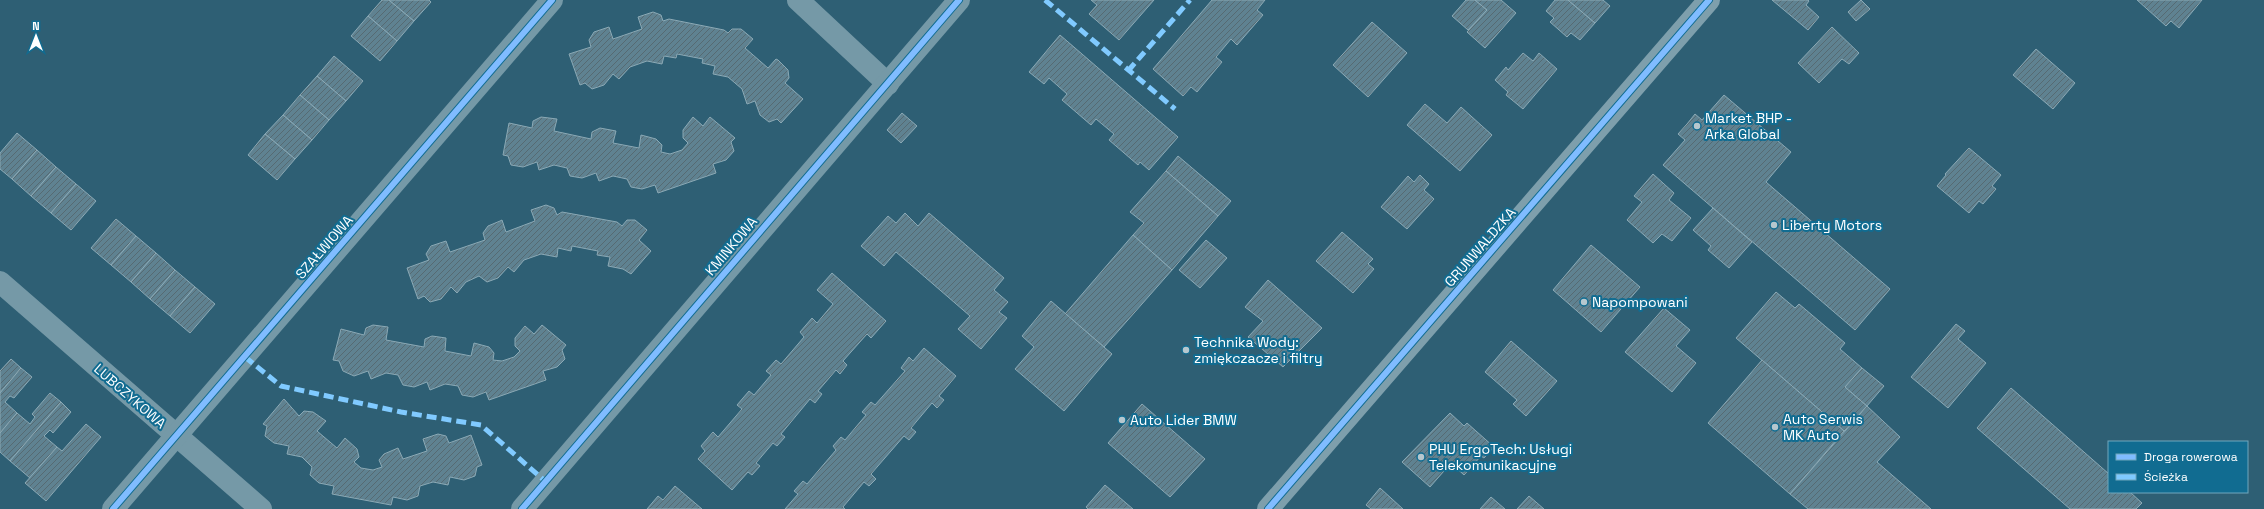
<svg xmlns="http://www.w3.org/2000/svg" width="2264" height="509" viewBox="0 0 2264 509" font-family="'Space Grotesk',sans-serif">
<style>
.building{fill:url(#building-hatch);stroke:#8ba9b5}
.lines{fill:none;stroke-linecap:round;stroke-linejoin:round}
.street{stroke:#7599a7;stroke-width:22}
.secondary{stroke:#7e9fac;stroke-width:22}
.quiet{stroke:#80caff;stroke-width:5;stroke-dasharray:10 5;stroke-linecap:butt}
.cycleway-casing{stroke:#116c91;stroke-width:8}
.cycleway{stroke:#80bcff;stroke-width:6}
.poi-dot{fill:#b6c7ce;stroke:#116c91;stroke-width:1.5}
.labels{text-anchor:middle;stroke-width:4;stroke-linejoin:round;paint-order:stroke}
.poi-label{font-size:14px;fill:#fff;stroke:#116c91;text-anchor:start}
.street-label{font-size:14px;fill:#fff;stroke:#116c91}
</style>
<defs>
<pattern id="building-hatch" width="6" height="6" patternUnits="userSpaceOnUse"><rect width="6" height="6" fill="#5f8291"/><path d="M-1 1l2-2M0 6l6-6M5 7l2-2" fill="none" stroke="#566a72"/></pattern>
</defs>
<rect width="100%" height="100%" fill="#2e5f74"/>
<g class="building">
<path d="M382 0H389L414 21 397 41 368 16Z"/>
<path d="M389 0H429L431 2 414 21Z"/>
<path d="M1091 0H1154L1119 40 1089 14 1097 5Z"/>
<path d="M1212 0H1265L1257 10 1263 15 1237 45 1231 39 1216 57 1222 62 1197 92 1191 87 1183 96 1153 69Z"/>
<path d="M1466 0H1475L1487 10 1468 30 1452 16Z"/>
<path d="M1475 0H1501L1516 13 1485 48 1467 32 1487 10Z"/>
<path d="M1555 0H1568L1595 23 1580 40 1571 33 1567 37 1550 22 1554 18 1546 11Z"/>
<path d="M1568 0H1603L1610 6 1595 23Z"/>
<path d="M1772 0H1808L1809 1 1806 5 1819 17 1808 30Z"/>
<path d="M1861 0 1870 9 1856 21 1848 12Z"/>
<path d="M2137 0H2202L2179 28 2171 21 2166 26Z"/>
<path d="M653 12 661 15 663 21 669 19 724 30 728 33 732 29H741L753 39 745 48 768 68 776 59 778 60 788 70 789 78 785 83 803 99 781 123 777 119 769 122 760 115 755 101 747 104 742 89 728 77 713 74 715 66 702 63 703 59 677 54 676 58 664 56 662 64 647 61 630 67 619 79 613 74 604 85 592 89 585 83 580 85 569 54 591 47 589 40 594 32 609 27 613 39 642 29 638 17Z"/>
<path d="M368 16 397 41 380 61 351 36Z"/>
<path d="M1372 22 1407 53 1368 97 1333 65Z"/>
<path d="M1832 27 1859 53 1849 64 1842 59 1819 83 1798 63Z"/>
<path d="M1060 35 1178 137 1149 170 1140 162 1138 165 1109 140 1114 134 1096 119 1091 125 1062 100 1067 94 1049 78 1044 84 1029 72Z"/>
<path d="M2036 49 2075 83 2053 109 2013 75Z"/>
<path d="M1523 53 1533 61 1539 53 1557 69 1523 109 1506 95 1508 92 1495 80 1506 67 1508 70Z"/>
<path d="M334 56 363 81 346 101 317 76Z"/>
<path d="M317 76 346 101 329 120 300 95Z"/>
<path d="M300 95 329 120 312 140 283 115Z"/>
<path d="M1724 95 1791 152 1766 182 1890 289 1855 330 1663 165 1685 140 1678 134 1687 124 1695 114 1702 120Z"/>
<path d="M1425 104 1447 123 1461 107 1492 135 1460 171 1407 125Z"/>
<path d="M902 113 917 126 901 143 887 130Z"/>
<path d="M283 115 312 140 295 159 265 134Z"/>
<path d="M541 117 557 119 554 131 591 139 592 132 600 128 616 131 613 143 639 148 641 135 656 139 662 145 661 152 670 154 682 150 688 143 683 138V130L693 117 703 126 710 117 735 138 731 142 734 151 726 160 713 164 716 173 658 193 655 185 642 189 631 187 627 179 613 176 599 181 596 173 582 178 570 176 567 168 554 165 539 170 537 162 523 167 511 165 508 156 503 155 509 123 532 128 533 121Z"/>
<path d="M17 133 37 150 12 179 0 169V153Z"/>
<path d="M265 134 295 159 277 180 248 155Z"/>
<path d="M1969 148 2001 175 1992 186 1996 189 1983 204 1979 201 1969 213 1937 186 1946 175 1945 174Z"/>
<path d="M37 150 56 167 31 196 12 179Z"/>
<path d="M1178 156 1231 201 1218 216 1166 171Z"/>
<path d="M56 167 76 184 51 213 31 196Z"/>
<path d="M1166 171 1218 216 1172 270 1133 235 1144 223 1130 212Z"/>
<path d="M1653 174 1674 193 1669 200 1691 218 1672 241 1662 234 1653 243 1627 220 1642 202 1634 196Z"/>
<path d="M1420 175 1429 184 1424 190 1434 199 1407 229 1381 207 1408 176 1414 182Z"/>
<path d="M76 184 96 201 71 230 51 213Z"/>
<path d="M546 205 554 208 557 215 562 212 617 222 622 226 627 220H635L647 230 639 240 651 251 631 274 623 269 608 266 610 257 597 255 598 251 572 246 571 251 558 248 557 257 541 254 524 260 514 272 508 267 498 278 487 282 479 276 466 282 457 293 451 287 441 299 430 302 424 296 418 299 407 268 429 260 426 254 431 246 446 241 450 252 485 240 483 233 488 226 500 221 502 220 506 232 535 221 531 210Z"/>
<path d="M1713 208 1752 242 1729 268 1708 250 1711 246 1693 230Z"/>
<path d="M905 213 918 226 929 213 1004 278 994 290 1008 302 999 312 1007 318 981 349 958 329 970 316 896 252 884 266 861 246 888 216 896 223Z"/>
<path d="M116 219 136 236 111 265 91 248Z"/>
<path d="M1342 232 1373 259 1368 264 1374 269 1353 293 1316 261Z"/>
<path d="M1133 235 1172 270 1104 347 1065 314Z"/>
<path d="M136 236 156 253 131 282 111 265Z"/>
<path d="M1206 240 1227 258 1200 288 1179 270Z"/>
<path d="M1591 245 1640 287 1601 332 1553 290Z"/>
<path d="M156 253 175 270 150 299 131 282Z"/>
<path d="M175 270 195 287 170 316 150 299Z"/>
<path d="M832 273 886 321 871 338 867 334 843 361 847 365 840 374 836 370 818 391 822 394 815 403 810 399 781 434 785 437 777 446 773 443 756 463 760 466 752 475 748 472 732 490 698 459 705 451 701 446 713 432 718 437 742 409 737 405 749 391 754 395 771 375 766 371 776 360 781 364 804 337 800 332 812 318 817 323 833 304 817 290Z"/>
<path d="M1268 280 1322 328 1283 367 1248 337 1263 321 1245 307Z"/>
<path d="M195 287 215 304 190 333 170 316Z"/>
<path d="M1776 292 1795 308 1799 304 1845 343 1840 349 1862 368 1845 387 1867 406 1844 431 1736 338Z"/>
<path d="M1051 301 1112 354 1064 411 1015 369 1034 347 1022 336Z"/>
<path d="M1664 308 1690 330 1676 346 1696 363 1672 392 1625 352Z"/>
<path d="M1956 324 1965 331 1958 339 1986 363 1948 408 1911 377Z"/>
<path d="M373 325 388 327 386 340 424 347 425 339 432 336 446 338 445 351 471 356 474 343 489 347 494 353 493 360 502 361 514 357 520 351 515 346V338L525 326 534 334 542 325 566 345 562 350 565 359 557 367 543 371 546 380 489 400 486 392 473 397 462 395 458 386 445 384 430 390 427 382 414 387 403 385 398 375 386 373 371 379 368 371 354 376 343 371 339 361 333 360 341 329 364 335 366 328Z"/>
<path d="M1511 341 1557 381 1526 416 1513 404 1517 400 1485 372Z"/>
<path d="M924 348 956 376 939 396 944 400 937 408 932 403 911 428 916 432 909 440 904 436 871 474 876 479 869 486 864 482 843 507 845 509H785L798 494 794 491 803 481 807 484 836 450 833 446 841 437 845 440 866 415 862 412 871 402 875 405 905 371 901 368 909 357 913 361Z"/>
<path d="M11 359 21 368 0 393V371Z"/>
<path d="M1762 360 1844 431 1790 494 1708 423Z"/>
<path d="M21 368 32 377 14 398 10 396 5 402 17 413 0 433V393Z"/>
<path d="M1862 368 1884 386 1867 406 1845 387Z"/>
<path d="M2011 388 2109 474V492H2130L2142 503 2136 509H2070L1977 428Z"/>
<path d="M50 393 61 402 10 461 0 452V433L17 413 30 424 35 417 32 414Z"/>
<path d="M284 399 299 416 304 411 313 412 326 421 317 431 337 448 345 438 357 449 359 457 354 462 361 468 373 470 382 467 379 460 384 454 398 448 403 459 427 451 423 439 438 434 446 436 449 443 471 435 482 465 477 467 475 476 464 480 450 477 448 485 433 482 420 486 418 496 407 500 393 497 391 505 332 494 334 486 319 483 310 475 312 467 302 457 287 454 289 446 274 443 265 436 267 426 263 424Z"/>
<path d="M61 402 71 412 53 433 50 430 44 436 57 447 30 478 10 461Z"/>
<path d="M1142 404 1205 459 1170 497 1108 443Z"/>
<path d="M1867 406 1900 437 1877 462 1931 509H1808L1790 494Z"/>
<path d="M1450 413 1464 426 1467 423 1494 447 1484 458 1481 456 1464 475 1451 463 1430 487 1402 462Z"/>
<path d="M86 424 101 437 46 501 25 483 57 447 62 451Z"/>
<path d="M1105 485 1133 509H1088L1086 507Z"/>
<path d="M675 486 702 509H647L658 496 663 500Z"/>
<path d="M1380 488 1403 509H1371L1366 505Z"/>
<path d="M1529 496 1544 509H1517Z"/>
<path d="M1491 497 1505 509H1480Z"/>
</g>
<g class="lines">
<g class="street">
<path d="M798 0 888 84"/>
<path d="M0 282 261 509"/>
<path d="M113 509 552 0"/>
<path d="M522 509 959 0"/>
</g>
<path class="secondary" d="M1268 509 1709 0"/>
<g class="quiet">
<path d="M1045 0 1175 109"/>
<path d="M1128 71 1190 0"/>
<path d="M245 357 281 386 401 412 481 425 546 482"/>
</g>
<defs>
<g id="cycleway">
<path d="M113 509 552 0"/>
<path d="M522 509 959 0"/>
<path d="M1268 509 1709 0"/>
</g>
</defs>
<use href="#cycleway" class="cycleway-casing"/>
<use href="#cycleway" class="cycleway"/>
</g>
<g class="poi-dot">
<circle cx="1697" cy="126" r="4"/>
<circle cx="1774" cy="225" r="4"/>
<circle cx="1584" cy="302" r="4"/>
<circle cx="1186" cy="350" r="4"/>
<circle cx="1122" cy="420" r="4"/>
<circle cx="1775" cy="427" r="4"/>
<circle cx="1421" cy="457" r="4"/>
</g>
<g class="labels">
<g class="poi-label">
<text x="1705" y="123">Market BHP -<tspan x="1705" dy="16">Arka Global</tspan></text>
<text x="1782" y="230">Liberty Motors</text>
<text x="1592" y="307">Napompowani</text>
<text x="1194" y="347">Technika Wody:<tspan x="1194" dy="16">zmiękczacze i filtry</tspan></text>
<text x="1783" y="424">Auto Serwis<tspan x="1783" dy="16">MK Auto</tspan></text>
<text x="1130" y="425">Auto Lider BMW</text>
<text x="1429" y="454">PHU ErgoTech: Usługi<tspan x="1429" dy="16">Telekomunikacyjne</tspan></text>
</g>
<g class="street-label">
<text transform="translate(731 246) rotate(-50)" y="5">KMINKOWA</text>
<text transform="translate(324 247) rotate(-49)" y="5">SZAŁWIOWA</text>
<text transform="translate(1480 247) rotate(-49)" y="5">GRUNWALDZKA</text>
<text transform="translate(130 396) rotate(41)" y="5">LUBCZYKOWA</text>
</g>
</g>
<rect x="2108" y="441" width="140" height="52" fill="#116c91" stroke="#70a7bd"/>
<rect x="2116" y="454" width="20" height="6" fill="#80bcff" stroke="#70a7bd"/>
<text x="2144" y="461" font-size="12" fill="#ffffff">Droga rowerowa</text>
<rect x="2116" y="474" width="20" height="6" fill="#80caff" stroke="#70a7bd"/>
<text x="2144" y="481" font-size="12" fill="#ffffff">Ścieżka</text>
<g transform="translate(36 36)" stroke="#116c91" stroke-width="3" paint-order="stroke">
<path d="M0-3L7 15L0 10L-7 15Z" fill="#ffffff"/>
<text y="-6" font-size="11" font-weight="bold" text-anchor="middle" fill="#ffffff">N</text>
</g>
</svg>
